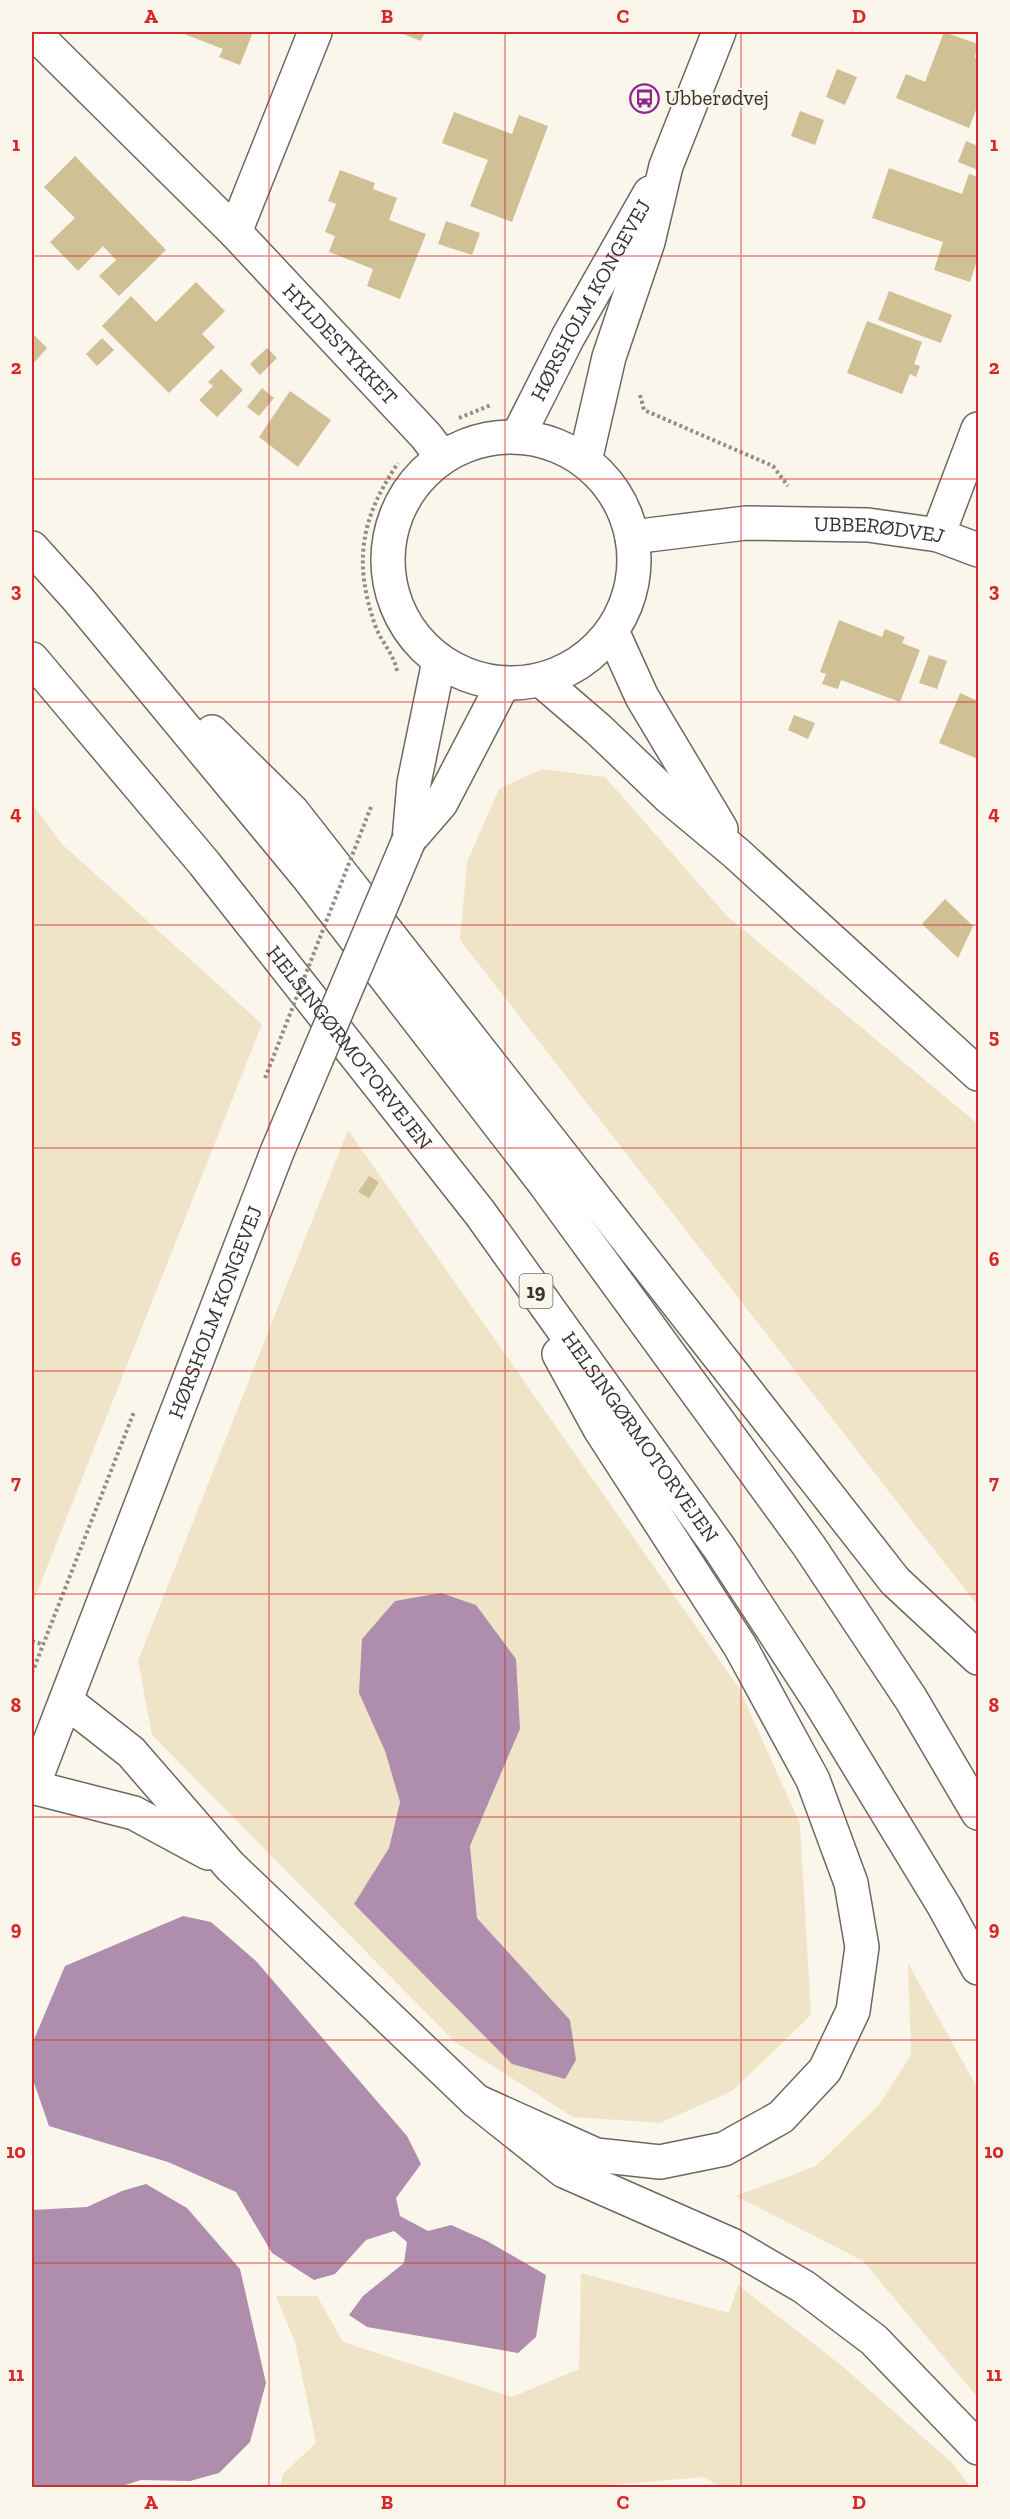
<svg xmlns="http://www.w3.org/2000/svg" width="1010" height="2519" viewBox="0 0 1010 2519" font-family="'Zilla Slab',serif">
<style>
.green{fill:#efe4c7;fill-rule:evenodd}
.water{fill:#af8dac}
.building{fill:#d0c096}
.lines{fill:none;stroke-linecap:round;stroke-linejoin:round}
.minor-casing{stroke:#6d6960;stroke-width:36}
.secondary-casing{stroke:#6d6960;stroke-width:36}
.motorway-casing{stroke:#6d6960;stroke-width:36}
.path{stroke:#918e87;stroke-width:4;stroke-dasharray:3 3;stroke-linecap:butt}
.minor{stroke:#fff;stroke-width:33}
.secondary{stroke:#fff;stroke-width:33}
.motorway{stroke:#fff;stroke-width:33}
.secondary-bridge-casing{stroke:#6d6960;stroke-width:36;stroke-linecap:butt}
.path-bridge{stroke:#918e87;stroke-width:4;stroke-dasharray:3 3;stroke-linecap:butt}
.secondary-bridge{stroke:#fff;stroke-width:33}
.grid{fill:none;stroke:#d62828;stroke-width:1.5;stroke-opacity:0.55}
.labels{text-anchor:middle;stroke-width:4.5;stroke-linejoin:round;paint-order:stroke}
.shield{fill:#faf6eb;stroke:#716e68;stroke-width:1.5}
.shield-label{font-size:20px;font-weight:bold;fill:#363430}
.poi-label{font-size:21px;fill:#363430;stroke:#faf6eb;text-anchor:start}
.street-label{font-size:21px;fill:#363430;stroke:#faf6eb}
.neatline{fill:none;stroke:#d62828;stroke-width:2}
.grid-label{font-size:20px;text-anchor:middle;font-weight:bold;fill:#d62828}
</style>
<rect width="100%" height="100%" fill="#faf6eb"/>
<g class="green">
<path d="M542 769 605 777 728 917 978 1124V1606L460 940 467 862 499 789Z"/>
<path d="M32 804 63 845 262 1024 32 1605Z"/>
<path d="M348 1130 739 1688 800 1824 811 2015 732 2091 660 2123 573 2117 455 2042 152 1735 138 1661ZM520 1730 470 1846 477 1918 570 2020 354 1905 389 1848 400 1802 385 1752Z"/>
<path d="M908 1963 978 2089V2398L863 2261 736 2196 816 2166 879 2105 911 2055Z"/>
<path d="M581 2273 729 2313 738 2285 841 2365 952 2463 971 2487 723 2488 704 2477 576 2488 280 2487 283 2474 316 2443 295 2342 276 2296H317L343 2342 512 2397 579 2369Z"/>
</g>
<g class="water">
<path d="M441 1593 476 1605 516 1659 520 1729 470 1846 477 1918 570 2020 576 2060 565 2079 512 2064 354 1904 389 1848 400 1802 385 1751 359 1693 362 1639 395 1601Z"/>
<path d="M183 1916 211 1922 256 1961 407 2136 421 2164 396 2198 400 2216 428 2231 451 2225 487 2241 546 2275 536 2337 518 2353 367 2327 349 2315 363 2296 404 2263 407 2242 394 2231 366 2240 335 2274 314 2280 272 2253 236 2192 168 2162 49 2126 32 2077V2044L65 1966Z"/>
<path d="M146 2184 187 2208 240 2269 266 2383 250 2442 219 2473 190 2481 141 2480 116 2488 32 2487V2210L87 2207 122 2191Z"/>
</g>
<g class="building">
<path d="M179 32H253L240 65 219 57 223 49Z"/>
<path d="M398 32H425L421 41Z"/>
<path d="M944 32 978 44 975 57 978 59V105L969 128 896 98 906 74 925 82Z"/>
<path d="M837 69 857 77 845 105 826 97Z"/>
<path d="M800 111 824 120 815 145 791 136Z"/>
<path d="M454 112 512 134 519 115 548 126 512 222 470 206 488 160 442 143Z"/>
<path d="M966 141 978 146V170L958 162Z"/>
<path d="M75 156 166 250 119 296 99 276 116 260 103 246 78 271 50 242 75 218 44 187Z"/>
<path d="M889 168 962 194 969 174 978 177V257L970 282 934 270 943 242 872 218Z"/>
<path d="M340 170 375 183 373 189 397 198 389 220 426 234 400 299 367 286 373 269 329 252 335 236 325 232 336 204 328 201Z"/>
<path d="M446 221 480 233 472 255 438 244Z"/>
<path d="M196 282 225 311 202 334 215 347 169 393 102 326 131 296 156 322Z"/>
<path d="M889 291 952 315 941 343 878 320Z"/>
<path d="M867 321 922 342 914 364 920 366 916 377 910 374 902 394 847 373Z"/>
<path d="M34 335 47 348 32 365V337Z"/>
<path d="M102 338 114 350 97 366 86 354Z"/>
<path d="M267 348 277 358 260 375 250 364Z"/>
<path d="M221 369 243 390 217 417 199 400 213 386 208 382Z"/>
<path d="M262 388 274 398 259 416 247 407Z"/>
<path d="M290 391 331 420 298 467 259 437Z"/>
<path d="M839 620 882 637 885 629 905 637 902 643 920 650 900 702 841 680 838 689 822 684 826 674 820 672Z"/>
<path d="M929 655 947 661 937 689 919 683Z"/>
<path d="M960 693 978 701V759L939 743Z"/>
<path d="M794 715 815 723 808 739 788 730Z"/>
<path d="M945 899 973 926 958 958 922 924Z"/>
<path d="M369 1176 379 1182 369 1198 358 1192Z"/>
</g>
<g class="lines">
<defs>
<g id="minor">
<path id="s1" d="M33 32 235 232 426 436 442 457"/>
<path d="M235 232 315 32"/>
<path d="M938 535 978 429"/>
<path id="s2" d="M632 537 746 523 868 525 938 535 978 550"/>
</g>
<g id="secondary">
<path id="s3" d="M518 436 568 337 650 193"/>
<circle cx="511" cy="560" r="123"/>
<path d="M585 461 609 357 648 242 666 166 719 32"/>
<path d="M409 840 441 803 503 684"/>
<path d="M409 840 414 783 439 661"/>
<path id="s4" d="M32 1788 277 1152"/>
</g>
<g id="motorway">
<path d="M32 548 78 599 308 877 545 1184 809 1546 911 1699 978 1813"/>
<path d="M612 631 642 697 721 829"/>
<path id="s5" d="M32 659 204 863 480 1213 720 1549 818 1699 944 1906 978 1968"/>
<path d="M541 680 598 729 669 797 736 853 978 1074"/>
<path d="M212 732 292 811 895 1581 978 1658"/>
<path d="M66 1701 131 1752 230 1866 476 2101 564 2171 732 2245 804 2287 874 2340 978 2448"/>
<path d="M32 1787 134 1813 208 1853"/>
<path d="M476 2101 596 2155 660 2162 724 2149 781 2117 825 2070 853 2011 862 1947 851 1883 813 1780 740 1646 600 1429 559 1354"/>
</g>
</defs>
<use href="#minor" class="minor-casing"/>
<use href="#secondary" class="secondary-casing"/>
<use href="#motorway" class="motorway-casing"/>
<g class="path">
<path d="M640 395 644 410 773 466 788 486"/>
<path d="M459 418 491 405"/>
<path d="M397 671C394 654 381 642 375 625 353 561 361 518 398 463"/>
<path d="M32 1641 42 1644"/>
<path d="M32 1673 134 1412"/>
</g>
<use href="#minor" class="minor"/>
<use href="#secondary" class="secondary"/>
<use href="#motorway" class="motorway"/>
<defs>
<path id="secondary-bridge" d="M277 1152 409 840"/>
</defs>
<use href="#secondary-bridge" class="secondary-bridge-casing"/>
<path class="path-bridge" d="M265 1078 371 807"/>
<use href="#secondary-bridge" class="secondary-bridge"/>
</g>
<path class="grid" d="M269 32V2488M505 32V2488M741 32V2488M32 256H978M32 479H978M32 702H978M32 925H978M32 1148H978M32 1371H978M32 1594H978M32 1817H978M32 2040H978M32 2263H978"/>
<defs>
<symbol id="bus-ring" viewBox="-11 -11 22 22"><circle r="9.5" fill="#faf6eb" stroke="#8e268c" stroke-width="1.5"/><path d="M-5-6H5V4H4V6H2V4H-2V6H-4V4H-5ZM-3.5-4V0h7V-4ZM-3.5 1.2v1.5H-2V1.2ZM2 1.2v1.5H3.5V1.2Z" fill="#8e268c"/></symbol>
</defs>
<g fill-rule="evenodd">
<use href="#bus-ring" x="628" y="82" width="33" height="33"/>
</g>
<g class="labels">
<rect class="shield" x="519.5" y="1274" width="33" height="34" rx="4.5"/>
<g class="shield-label">
<text x="536" y="1298">19</text>
</g>
<g class="poi-label">
<text x="665" y="105">Ubberødvej</text>
</g>
<g class="street-label">
<text dy="7" stroke="none"><textPath href="#s3" startOffset="154">HØRSHOLM KONGEVEJ</textPath></text>
<text dy="7" stroke="none"><textPath href="#s1" startOffset="438">HYLDESTYKKET</textPath></text>
<text dy="7" stroke="none"><textPath href="#s2" startOffset="248">UBBERØDVEJ</textPath></text>
<text dy="7" stroke="none"><textPath href="#s5" startOffset="502">HELSINGØRMOTORVEJEN</textPath></text>
<text dy="7" stroke="none"><textPath href="#s4" startOffset="510">HØRSHOLM KONGEVEJ</textPath></text>
<text dy="7" stroke="none"><textPath href="#s5" startOffset="988">HELSINGØRMOTORVEJEN</textPath></text>
</g>
</g>
<rect width="1010" height="2519" fill="none" stroke="#faf6eb" stroke-width="66"/>
<rect x="33" y="33" width="944" height="2453" class="neatline"/>
<g class="grid-label">
<text x="151" y="23">A</text>
<text x="387" y="23">B</text>
<text x="623" y="23">C</text>
<text x="859" y="23">D</text>
<text x="16" y="151">1</text>
<text x="994" y="151">1</text>
<text x="16" y="374">2</text>
<text x="994" y="374">2</text>
<text x="16" y="597">3</text>
<text x="994" y="597">3</text>
<text x="16" y="820">4</text>
<text x="994" y="820">4</text>
<text x="16" y="1043">5</text>
<text x="994" y="1043">5</text>
<text x="16" y="1266">6</text>
<text x="994" y="1266">6</text>
<text x="16" y="1489">7</text>
<text x="994" y="1489">7</text>
<text x="16" y="1712">8</text>
<text x="994" y="1712">8</text>
<text x="16" y="1935">9</text>
<text x="994" y="1935">9</text>
<text x="16" y="2158">10</text>
<text x="994" y="2158">10</text>
<text x="16" y="2381">11</text>
<text x="994" y="2381">11</text>
<text x="151" y="2509">A</text>
<text x="387" y="2509">B</text>
<text x="623" y="2509">C</text>
<text x="859" y="2509">D</text>
</g>
</svg>
